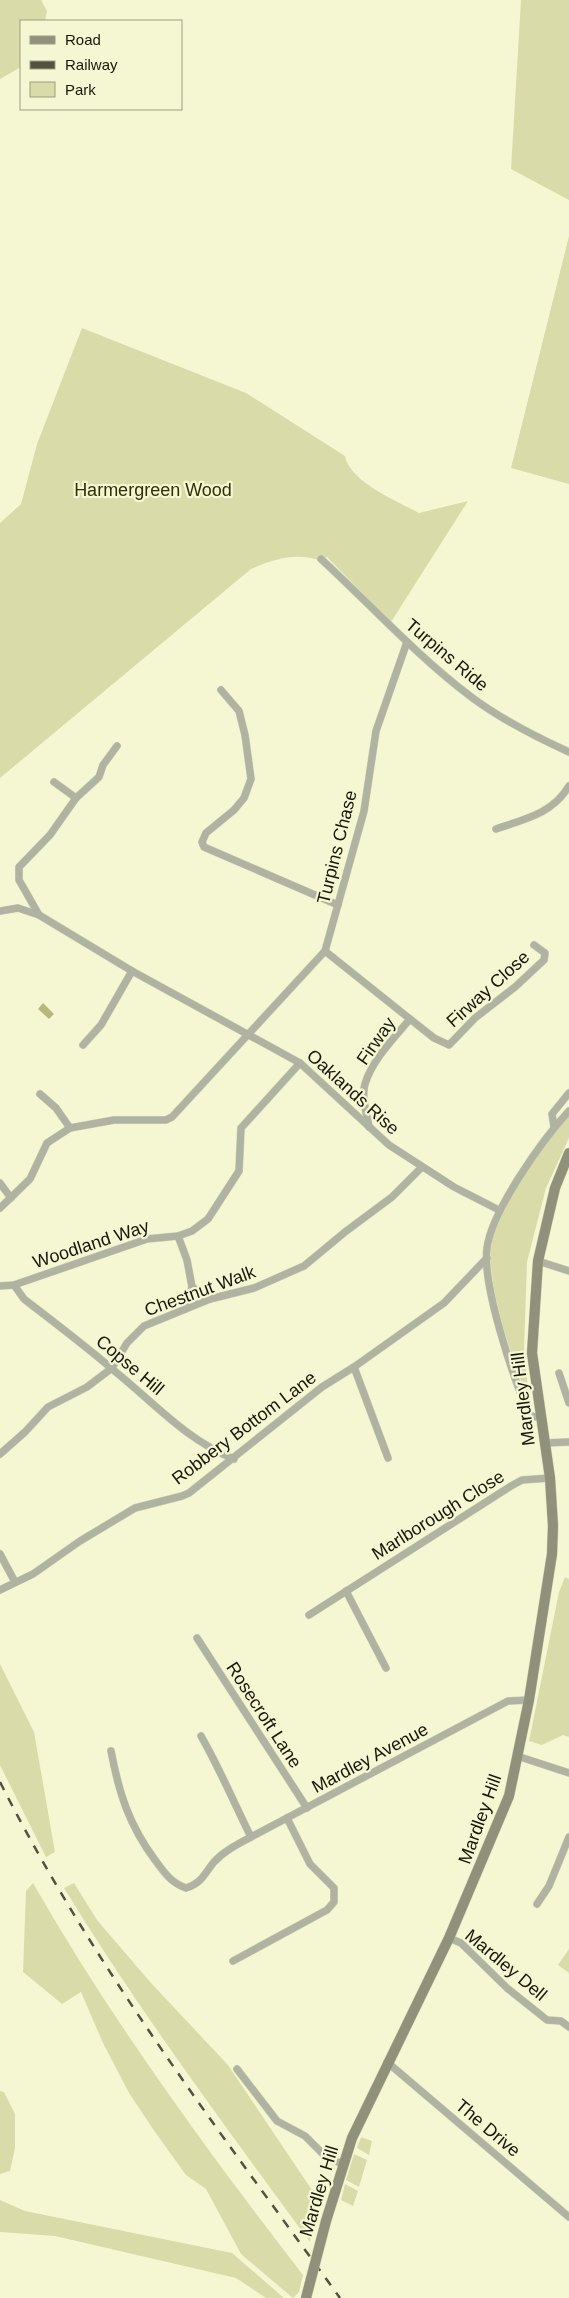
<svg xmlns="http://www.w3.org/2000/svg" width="569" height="2298" viewBox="0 0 569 2298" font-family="Helvetica,sans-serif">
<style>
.green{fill:#d9dca8}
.water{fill:#b6b97a}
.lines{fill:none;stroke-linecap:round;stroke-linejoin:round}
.minor-casing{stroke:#d1d3b3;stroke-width:8}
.secondary-casing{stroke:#d1d3b3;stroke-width:11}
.minor{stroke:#b0b2a2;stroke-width:7}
.secondary{stroke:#90917b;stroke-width:10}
.rail{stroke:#51523f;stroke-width:2.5;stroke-dasharray:9 9;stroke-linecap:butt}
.secondary-bridge-casing{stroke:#d1d3b3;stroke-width:11;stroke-linecap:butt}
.secondary-bridge{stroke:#90917b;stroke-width:10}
.labels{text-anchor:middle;stroke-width:4.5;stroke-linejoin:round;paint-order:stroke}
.park-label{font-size:18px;fill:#2f3000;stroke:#f5f7d3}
.street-label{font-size:18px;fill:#17170a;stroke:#f5f7d3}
</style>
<rect width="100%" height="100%" fill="#f5f7d3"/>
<g class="green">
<path d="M0 0H41L47 11 45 21H21V67L0 79Z"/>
<path d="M521 0H569V200L511 169Z"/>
<path d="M569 236V484L511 468Z"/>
<path d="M82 328 246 393 345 456C350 482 397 501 419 513L468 501 391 622 327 557 321 561C297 552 274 559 251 569L0 778V523L21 504 37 444Z"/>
<path d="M569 1114V1138L546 1188 527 1262 524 1351 530 1407C515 1362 480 1278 494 1232 505 1197 539 1155 559 1124Z"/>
<path d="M565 1577 569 1579V1737L563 1735 542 1745 529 1741 559 1592Z"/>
<path d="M0 1664 34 1732 55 1852 46 1857 0 1765Z"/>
<path d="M33 1883C112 2021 206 2149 303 2275L299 2292 293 2298 241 2254 206 2189 186 2175 155 2132 129 2093 103 2043 81 1992 62 2004 23 1972 26 1891Z"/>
<path d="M74 1883 97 1920 151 1983 228 2065 318 2199 310 2242C225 2126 139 2011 64 1888Z"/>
<path d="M569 1949V1973L558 1965Z"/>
<path d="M0 2091 4 2092 15 2114V2148L10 2171 0 2174Z"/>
<path d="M361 2137 372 2141 369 2155 357 2148Z"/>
<path d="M354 2154 367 2160 359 2187 346 2180Z"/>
<path d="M345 2184 358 2191 353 2206 341 2200Z"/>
<path d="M0 2200 25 2211 232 2253 284 2298H266L236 2278 55 2236 0 2232Z"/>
</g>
<path class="water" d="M43 1003 54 1014 49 1019 38 1009Z"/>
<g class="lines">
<defs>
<g id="minor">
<path d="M321 559C371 605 416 655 470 696 500 719 534 736 569 752"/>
<path d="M221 690 239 711 245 735 251 779 244 798 234 810 206 833 202 842 204 847 338 905"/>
<path d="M117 746 103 765 99 777 76 798 50 835 19 867V880L39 915 132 971 300 1063 389 1145 454 1187 499 1210"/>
<path d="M54 782 76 798"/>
<path d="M496 829C525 819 552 814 569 786"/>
<path d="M0 911 18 908 39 915"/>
<path d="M325 951 410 1019 434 1038 449 1045 475 1018 515 987 544 960 545 953 534 945"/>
<path d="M83 1045 101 1025 132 971"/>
<path d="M40 1094 56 1108 70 1128"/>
<path d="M369 1127C367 1114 361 1097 365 1084 372 1060 394 1038 410 1019"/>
<path d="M554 1127 552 1114 569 1093"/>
<path d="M0 1183 11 1198"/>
<path d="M0 1208 30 1179 47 1143 70 1128 114 1120H166L172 1117 325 951 364 811 376 731 407 642"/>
<path d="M178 1236 187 1260 192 1287 210 1299"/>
<path d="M538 1261 569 1271"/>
<path d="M14 1285 24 1299C55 1323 87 1347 117 1373 155 1404 188 1441 234 1459"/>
<path d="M0 1286 14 1285 147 1239 178 1236 192 1231 208 1219 239 1171 241 1128 300 1063"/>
<path d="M185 1309 192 1287"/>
<path d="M354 1367 388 1458"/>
<path d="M559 1373 569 1403"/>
<path d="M540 1416 533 1417 529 1414C513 1377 482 1285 487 1248 492 1210 543 1139 569 1111"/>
<path d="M545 1443 569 1442"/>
<path d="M0 1454 25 1432 48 1407 87 1387 112 1368 127 1343 144 1326 210 1299 254 1288 304 1266 345 1232 392 1197 422 1167"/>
<path d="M0 1554 15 1582"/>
<path d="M0 1590 33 1574 80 1541 135 1508 182 1496 189 1493 322 1387 354 1367 444 1303 487 1258"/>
<path d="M346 1591 386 1668"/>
<path d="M309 1615 511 1486 522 1480 550 1478"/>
<path d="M197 1638 307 1808"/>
<path d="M201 1736C220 1769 234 1803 251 1837"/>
<path d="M111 1751C119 1793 129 1825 155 1860 164 1872 171 1883 186 1888 202 1883 204 1874 214 1862 224 1851 238 1844 251 1837L508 1701 529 1700"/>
<path d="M517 1756 569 1773"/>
<path d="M537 1904 549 1886 569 1837"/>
<path d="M449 1938 461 1943 507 1988 547 2020 561 2021 569 2027"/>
<path d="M233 1961 327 1910 334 1902V1888L310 1864 287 1818"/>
<path d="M387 2062 569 2217"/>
<path d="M237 2069 277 2121 305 2136 327 2158 343 2164"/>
</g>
<path id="secondary" d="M326 2221 352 2138 449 1938 509 1796 529 1700 552 1554 553 1526 550 1478 532 1353 538 1261 555 1188 569 1153"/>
</defs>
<use href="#minor" class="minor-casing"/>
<use href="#secondary" class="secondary-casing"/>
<use href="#minor" class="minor"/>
<use href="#secondary" class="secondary"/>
<path class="rail" d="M0 1782C93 1966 219 2131 340 2298"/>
<defs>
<path id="secondary-bridge" d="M306 2298 326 2221"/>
</defs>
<use href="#secondary-bridge" class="secondary-bridge-casing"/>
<use href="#secondary-bridge" class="secondary-bridge"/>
</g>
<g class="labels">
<g class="park-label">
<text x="153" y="496">Harmergreen Wood</text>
</g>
<g class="street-label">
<text transform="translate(447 655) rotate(40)" y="6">Turpins Ride</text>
<text transform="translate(337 847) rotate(-76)" y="6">Turpins Chase</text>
<text transform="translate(488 989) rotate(-42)" y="6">Firway Close</text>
<text transform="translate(376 1041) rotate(-55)" y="6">Firway</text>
<text transform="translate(353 1092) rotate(42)" y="6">Oaklands Rise</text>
<text transform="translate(91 1244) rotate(-18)" y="6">Woodland Way</text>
<text transform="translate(200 1291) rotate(-20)" y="6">Chestnut Walk</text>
<text transform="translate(130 1365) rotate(40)" y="6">Copse Hill</text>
<text transform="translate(523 1399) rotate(-97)" y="6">Mardley Hill</text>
<text transform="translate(244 1428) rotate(-37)" y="6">Robbery Bottom Lane</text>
<text transform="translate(438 1515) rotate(-32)" y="6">Marlborough Close</text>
<text transform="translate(264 1715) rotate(57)" y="6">Rosecroft Lane</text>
<text transform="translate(370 1758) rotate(-28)" y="6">Mardley Avenue</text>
<text transform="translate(480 1819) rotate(-70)" y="6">Mardley Hill</text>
<text transform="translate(506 1965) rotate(40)" y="6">Mardley Dell</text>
<text transform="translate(488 2128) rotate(40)" y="6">The Drive</text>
<text transform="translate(319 2191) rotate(-73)" y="6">Mardley Hill</text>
</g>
</g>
<rect x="20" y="20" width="162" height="90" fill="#f5f7d3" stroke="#9c9d83"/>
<rect x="30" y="36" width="25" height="8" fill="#90917b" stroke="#9c9d83"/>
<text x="65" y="45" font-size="15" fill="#17170a">Road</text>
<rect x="30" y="61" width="25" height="8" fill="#51523f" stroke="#9c9d83"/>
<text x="65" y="70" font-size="15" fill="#17170a">Railway</text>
<rect x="30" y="82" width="25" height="15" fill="#d9dca8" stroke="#9c9d83"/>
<text x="65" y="95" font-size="15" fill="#17170a">Park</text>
</svg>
